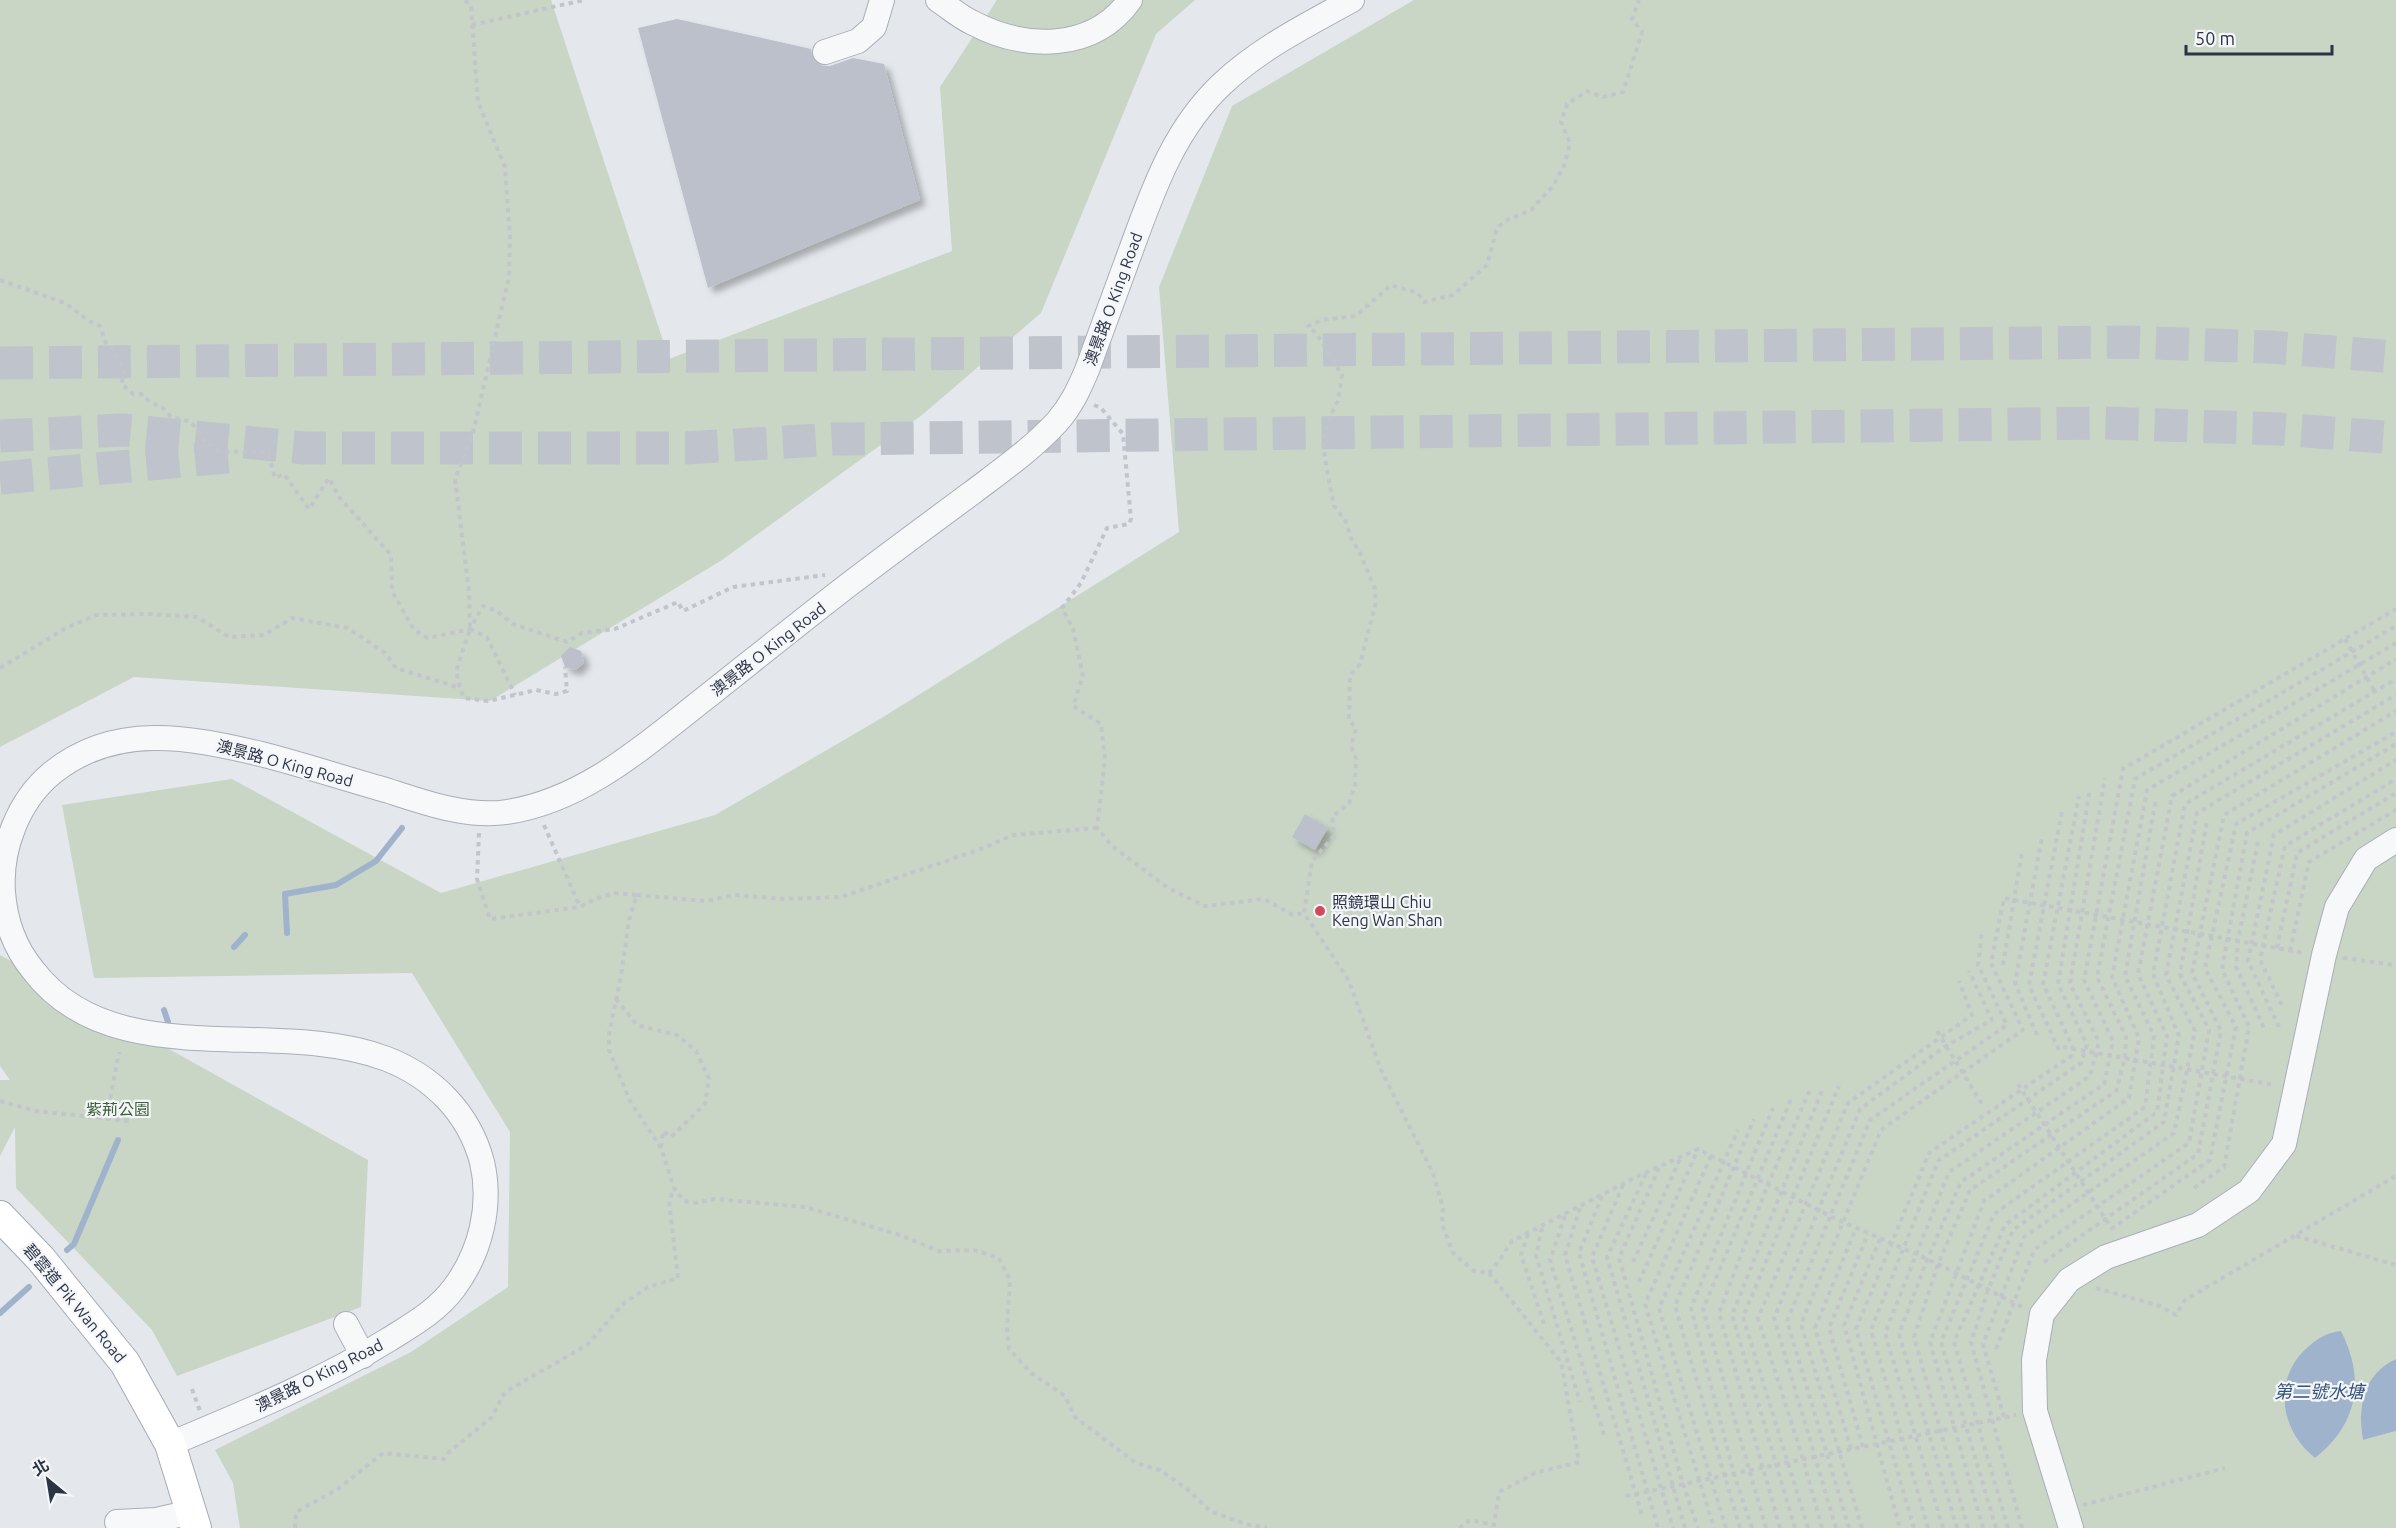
<svg xmlns="http://www.w3.org/2000/svg" width="2396" height="1528" viewBox="0 0 2396 1528" font-family="Ubuntu,'Noto Sans TC',sans-serif">
<style>
.green{fill:#c9d6c5;fill-rule:evenodd}
.water{fill:#9fb4cc}
.lines{fill:none;stroke-linecap:round;stroke-linejoin:round}
.stream{stroke:#9fb4cc;stroke-width:6}
.building{fill:#bbc0ca;filter:url(#shadow)}
.highway-tunnel{stroke:#bfc3cb;stroke-width:33;stroke-dasharray:33 16;stroke-linecap:butt}
.minor-casing{stroke:#a9aeb7;stroke-width:26}
.major-casing{stroke:#a3abb8;stroke-width:32}
.path{stroke:#c2c5cb;stroke-width:4;stroke-dasharray:4.5 4.5;stroke-linecap:butt}
.minor{stroke:#f7f8fa;stroke-width:24}
.major{stroke:#fff;stroke-width:30}
.poi-dot{fill:#d1495b;stroke:#f4f6f9;stroke-width:2}
.labels{text-anchor:middle;stroke-width:4.5;stroke-linejoin:round;paint-order:stroke}
.street-label{font-size:16px;fill:#2b3445;stroke:#f4f6f9}
.poi-label{font-size:16px;fill:#2b3445;stroke:#f4f6f9;text-anchor:start}
.park-label{font-size:16px;fill:#3f6138;stroke:#f4f6f9}
.water-label{font-size:18px;font-style:italic;fill:#34527a;stroke:#f4f6f9}
</style>
<defs>
<filter id="shadow"><feDropShadow dx="5.5" dy="5.5" stdDeviation="3" flood-color="#0004"/></filter>
</defs>
<rect width="100%" height="100%" fill="#e4e7ec"/>
<g class="green">
<path d="M0 0H551L669 359 952 251 940 87 997 0H1195L1156 34 1041 313 922 415 722 560 490 701 134 677 0 747Z"/>
<path d="M1414 0H2396V1359C2364 1375 2357 1407 2363 1440L2396 1431V1528H240L233 1483 215 1450 411 1352 508 1287 510 1132 412 973 94 978 62 805 232 779 441 893 715 815 880 719 1179 532 1159 287 1232 106ZM2355 1388 2350 1413 2315 1458C2295 1442 2285 1421 2284 1396Z"/>
<path d="M0 955 368 1160 361 1307 177 1376 152 1330 16 1188 15 1127 0 1156V1080H10L0 1066Z"/>
</g>
<g class="water">
<path d="M2341 1331C2365 1379 2359 1423 2315 1458 2279 1430 2272 1377 2309 1346 2320 1337 2326 1333 2341 1331Z"/>
<path d="M2396 1359V1431L2363 1440C2357 1408 2363 1374 2396 1359Z"/>
</g>
<g class="lines">
<g class="stream">
<path d="M287 933 285 894 336 885 376 861 402 828"/>
<path d="M234 947 245 935"/>
<path d="M164 1010 168 1022"/>
<path d="M67 1250 74 1244 118 1140"/>
<path d="M0 1313 29 1287"/>
</g>
</g>
<g class="building">
<path d="M677 19 811 49 812 57 822 66H830L853 58 884 64 920 200 708 288 638 28Z"/>
<path d="M570 647 581 651 584 663 575 670 565 667 561 656Z"/>
<path d="M1305 814 1328 828 1315 850 1292 837Z"/>
</g>
<g class="lines">
<g class="highway-tunnel">
<path d="M0 363 2127 342 2269 347 2396 357"/>
<path d="M0 436 123 430 305 448H686L836 439 2103 423 2279 429 2396 438"/>
<path d="M0 478 237 456"/>
</g>
<defs>
<g id="minor">
<path d="M938 0C950 8 960 17 973 23 1025 50 1093 52 1130 0"/>
<path d="M825 52 858 41 874 27 882 0"/>
<path d="M346 1324 363 1356"/>
<path d="M170 1444C244 1413 320 1382 388 1340 412 1325 437 1311 454 1288 481 1252 492 1205 482 1162 469 1113 433 1077 387 1059 277 1016 113 1076 33 970 15 948 5 920 3 892 0 849 18 801 52 773 115 722 189 737 261 754 304 765 346 779 389 791 426 803 468 818 507 812 585 800 645 745 704 699 752 661 799 623 847 586 889 554 931 523 973 492 1002 470 1032 449 1057 422 1071 406 1079 389 1087 370 1102 330 1116 290 1131 250 1153 190 1174 129 1222 84 1260 48 1307 25 1352 0"/>
<path d="M117 1522 156 1520 192 1512"/>
<path d="M2071 1528 2035 1411 2034 1360 2042 1314 2069 1280 2106 1257 2198 1225 2249 1191 2284 1144 2324 955 2337 907 2366 859 2396 840"/>
</g>
<path id="major" d="M0 1216 41 1259 125 1363 170 1444 196 1528"/>
</defs>
<use href="#minor" class="minor-casing"/>
<use href="#major" class="major-casing"/>
<g class="path">
<path d="M465 0 471 6 478 102 505 167 510 238 509 277 473 433 455 479 469 591 470 629 456 671 460 688 464 698 488 701 536 690 556 694 567 691 565 667"/>
<path d="M472 25 584 0"/>
<path d="M0 280 65 303 89 321 100 326 106 343 115 351 125 374 121 383 133 394H141L150 402 163 408 171 417 191 422 203 439 218 451 268 453 275 478 284 474 309 509 329 478 339 497 391 555 392 591 414 630 428 638 470 629 483 606 497 611 513 624 567 642 582 633 615 629 678 602 683 611 733 587 825 575"/>
<path d="M1094 405 1101 408 1123 434 1131 519 1129 524 1107 528 1081 583 1062 608 1073 629 1083 676 1073 706 1101 724 1105 759 1097 828 1111 845 1168 888 1205 906 1264 899 1293 915 1304 913"/>
<path d="M470 629 487 637 515 695"/>
<path d="M2345 639 2375 692"/>
<path d="M0 668 66 628 96 615 150 614 197 617 229 637 264 635 292 618 348 628 385 653 396 668 460 688"/>
<path d="M544 825 580 907"/>
<path d="M479 833 477 879 490 919 580 907 595 899 614 893 637 895 629 920 621 976 609 1034V1050L630 1101 661 1148 674 1188 680 1196 687 1202 695 1203 715 1199 805 1207 900 1235 939 1251 974 1250 999 1258 1010 1280 1007 1328 1009 1349 1031 1373 1065 1396 1075 1417 1136 1463 1160 1470 1186 1488 1210 1511 1245 1524 1267 1528"/>
<path d="M2258 842 2238 940 2236 967 2264 1028"/>
<path d="M637 895 706 901 734 895 784 899 841 897 981 849 1013 835 1097 828"/>
<path d="M2277 948 2297 853 2396 793"/>
<path d="M2290 951 2309 862 2396 810"/>
<path d="M2343 958 2396 965"/>
<path d="M2003 965 2022 852"/>
<path d="M616 999 637 1025 677 1035 696 1051 709 1079 705 1104 671 1137 663 1131 661 1147"/>
<path d="M2282 1005 2260 960 2285 846 2396 779"/>
<path d="M2279 1027 2248 961 2274 835 2396 760"/>
<path d="M1937 1031 1982 1104"/>
<path d="M2037 1035 2015 983 2042 837"/>
<path d="M2063 1047 2275 1085"/>
<path d="M2059 1050 2029 985 2062 811"/>
<path d="M2018 1084 2112 1229"/>
<path d="M0 1101 35 1111 129 1121"/>
<path d="M107 1116 119 1052"/>
<path d="M1711 1156 1645 1304 1714 1528"/>
<path d="M1659 1168 1619 1258 1683 1484 1698 1528"/>
<path d="M1646 1174 1607 1257 1685 1528"/>
<path d="M1623 1185 1592 1257 1673 1528"/>
<path d="M2194 1188 2224 1167 2249 1027 2222 969 2247 833 2396 744"/>
<path d="M1602 1196 1579 1253 1658 1528"/>
<path d="M1580 1208 1565 1255 1643 1518"/>
<path d="M1565 1216 1550 1260 1605 1438"/>
<path d="M1542 1228 1536 1255 1580 1402"/>
<path d="M2111 1229 2210 1160 2236 1027 2205 968 2236 824 2396 732"/>
<path d="M1528 1234 1521 1255 1544 1324"/>
<path d="M2296 1236 2396 1265"/>
<path d="M1880 1239 1844 1325 1900 1528"/>
<path d="M1633 1262 1681 1157"/>
<path d="M2044 1262 2198 1154 2221 1031 2192 973 2224 815 2396 711"/>
<path d="M1489 1273 1501 1258 1512 1241 1636 1177 1698 1149 1832 1217 1938 1264 2024 1308"/>
<path d="M1639 1282 1698 1149"/>
<path d="M2096 1288 2160 1306 2176 1315 2185 1300 2396 1176"/>
<path d="M1996 1349 2034 1250 2189 1143 2209 1030 2180 974 2207 821"/>
<path d="M192 1389 200 1411"/>
<path d="M2004 1417 1983 1344 2024 1237 2174 1133 2195 1031 2166 975 2197 813 2396 695"/>
<path d="M1863 1447 1829 1328 1868 1234"/>
<path d="M1851 1449 1815 1328 1856 1228"/>
<path d="M1626 1496 2016 1415"/>
<path d="M2083 1505 2225 1468"/>
<path d="M295 1528 296 1512 338 1489 383 1453 444 1459 449 1452 491 1418 505 1392 587 1345 624 1303 648 1287 678 1278 669 1201 674 1189"/>
<path d="M1459 1528 1470 1520 1494 1525 1499 1492 1535 1473 1579 1462 1561 1362 1489 1273 1474 1271 1453 1253 1442 1224 1443 1208 1433 1173 1381 1070 1349 981 1304 913 1312 861 1334 836 1332 817 1349 803 1355 785 1356 759 1351 746 1356 728 1349 720 1350 676 1360 664 1376 602 1375 589 1360 553 1351 538 1346 522 1334 506 1326 465 1323 443 1330 416 1338 401 1342 375 1317 334 1308 326 1322 320 1356 316 1391 285 1418 293 1424 302 1453 295 1487 265 1497 228 1505 221 1531 210 1553 186 1564 166 1570 143 1561 122 1567 104 1587 91 1603 97 1623 92 1642 32 1632 19 1639 0"/>
<path d="M1726 1528 1659 1308 1738 1130"/>
<path d="M1740 1528 1675 1306 1754 1119"/>
<path d="M1752 1528 1734 1474 1691 1308 1773 1108"/>
<path d="M1766 1528 1703 1309 1791 1099"/>
<path d="M1780 1528 1719 1313 1768 1184 1810 1090"/>
<path d="M1795 1528 1732 1315 1823 1088"/>
<path d="M1808 1528 1743 1317 1839 1086"/>
<path d="M1822 1528 1803 1459 1758 1318 1848 1103 1972 1015 1959 981"/>
<path d="M1836 1528 1774 1318 1860 1109 1946 1046 1992 1020 1969 971"/>
<path d="M1849 1528 1787 1321 1870 1120 2007 1025 1978 965 1982 930"/>
<path d="M1862 1528 1801 1324 1881 1130 2023 1030 1991 963 2004 898 2304 953"/>
<path d="M1914 1528 1856 1329 1929 1153 2071 1056 2073 1048 2043 984 2079 796"/>
<path d="M1928 1528 1871 1330 1938 1161 2081 1063 2087 1045 2058 984 2090 789"/>
<path d="M1943 1528 1885 1333 1949 1172 2090 1076 2099 1042 2070 983 2105 778"/>
<path d="M1957 1528 1899 1334 1927 1260 1961 1182 2104 1084 2113 1041 2084 980 2123 769 2396 609"/>
<path d="M1968 1528 1914 1337 1938 1264 1970 1190 2116 1091 2125 1058 2126 1037 2097 977 2135 779 2396 626"/>
<path d="M1983 1528 1930 1342 1984 1201 2129 1098 2139 1038 2112 977 2147 790 2396 643"/>
<path d="M1996 1528 1941 1342 1994 1214 2145 1107 2154 1036 2125 976 2156 798"/>
<path d="M2008 1528 1954 1342 2005 1225 2157 1112 2167 1036 2138 974 2172 796 2396 659"/>
<path d="M2022 1528 1971 1342 1988 1290 2013 1230 2164 1122 2179 1036 2153 974 2185 804 2396 679"/>
</g>
<use href="#minor" class="minor"/>
<use href="#major" class="major"/>
</g>
<circle class="poi-dot" cx="1320" cy="911" r="6"/>
<g class="labels">
<g class="street-label">
<text transform="translate(1113 299) rotate(-70)" y="6">澳景路 O King Road</text>
<text transform="translate(768 649) rotate(-38)" y="6">澳景路 O King Road</text>
<text transform="translate(285 763) rotate(15)" y="6">澳景路 O King Road</text>
<text transform="translate(75 1303) rotate(50)" y="6">碧雲道 Pik Wan Road</text>
<text transform="translate(319 1375) rotate(-27)" y="6">澳景路 O King Road</text>
</g>
<g class="poi-label">
<text x="1332" y="908">照鏡環山 Chiu<tspan x="1332" dy="18">Keng Wan Shan</tspan></text>
</g>
<g class="park-label">
<text x="118" y="1115">紫荊公園</text>
</g>
<g class="water-label">
<text x="2319" y="1398">第二號水塘</text>
</g>
</g>
<g transform="translate(48 1480) rotate(330)" stroke="#f4f6f9" stroke-width="4.5" paint-order="stroke">
<path d="M0-4.5L10 22L0 15L-10 22Z" fill="#2b3445"/>
<text y="-9" font-size="16" font-weight="bold" text-anchor="middle" fill="#2b3445">北</text>
</g>
<path d="M2186 45v9h146v-9" fill="none" stroke="#2b3445" stroke-width="3"/>
<text x="2195" y="45" font-size="18" fill="#2b3445" stroke="#f4f6f9" stroke-width="4.5" paint-order="stroke">50 m</text>
</svg>
